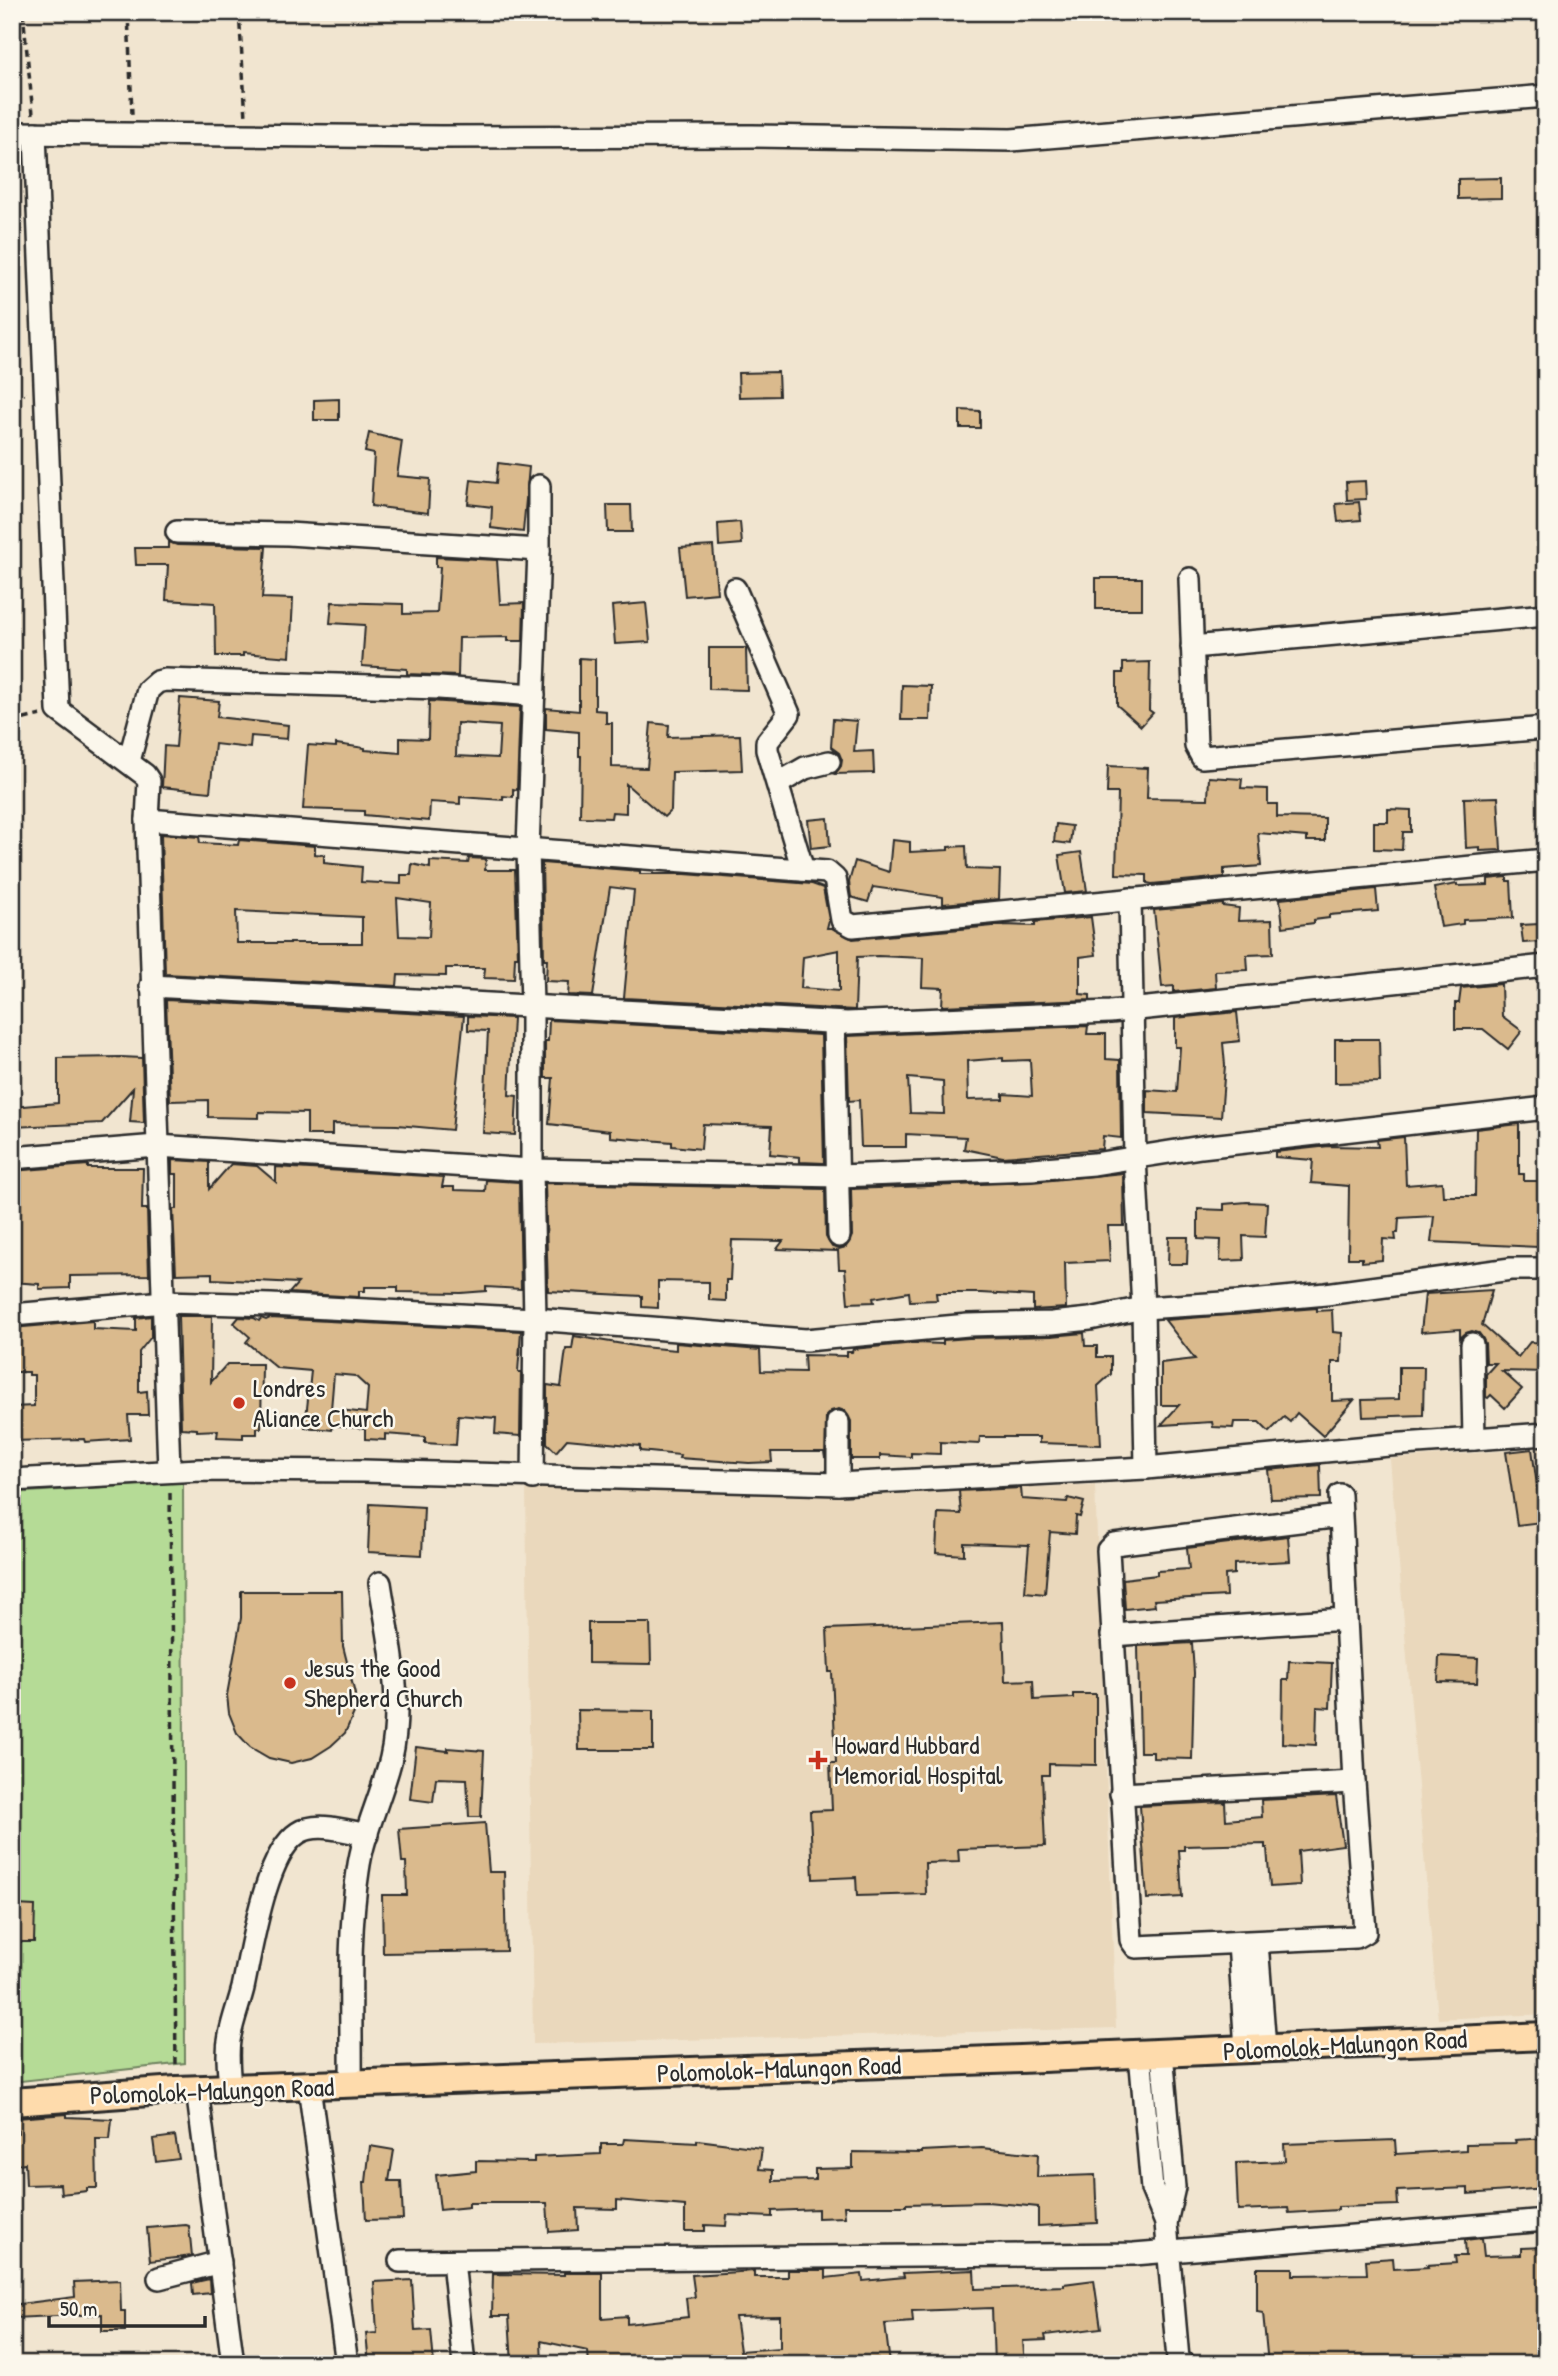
<svg xmlns="http://www.w3.org/2000/svg" width="1558" height="2376" viewBox="0 0 1558 2376" font-family="'Patrick Hand',sans-serif">
<style>
.built{fill:#ead8bc}
.green{fill:#b5db96;stroke:#708360;stroke-width:2}
.building{fill:#daba8d;stroke:#2b2b2b;stroke-width:2;fill-rule:evenodd}
.lines{fill:none;stroke-linecap:round;stroke-linejoin:round}
.minor-casing{stroke:#2b2b2b;stroke-width:26}
.major-casing{stroke:#2b2b2b;stroke-width:32}
.path{stroke:#2b2b2b;stroke-width:3.5;stroke-dasharray:7 5;stroke-linecap:butt}
.minor{stroke:#fbf7ec;stroke-width:21}
.major{stroke:#fedbac;stroke-width:26}
.poi-dot{fill:#c8321e;stroke:#fbf7ec;stroke-width:2.5}
.labels{text-anchor:middle;stroke-width:5;stroke-linejoin:round;paint-order:stroke}
.poi-label{font-size:26px;fill:#2b2b2b;stroke:#fbf7ec;text-anchor:start}
.street-label{font-size:26px;fill:#2b2b2b;stroke:#fbf7ec}
</style>
<rect width="100%" height="100%" fill="#f1e5d0"/>
<filter id="ink" filterUnits="userSpaceOnUse"><feTurbulence type="fractalNoise" baseFrequency=".0143" numOctaves="2"/><feDisplacementMap in="SourceGraphic" scale="14" xChannelSelector="R" yChannelSelector="G"/><feConvolveMatrix kernelMatrix="1 2 1 2 8 2 1 2 1" color-interpolation-filters="sRGB"/></filter>
<g filter="url(#ink)">
<g class="built">
<path d="M1546 1448V2014L1438 2019 1390 1459Z"/>
<path d="M1095 1485 1116 2028 533 2044 526 1488 838 1493Z"/>
</g>
<path class="green" d="M183 1482 185 2063 12 2082V1493Z"/>
<g class="building">
<path d="M1501 178V198L1458 199V179Z"/>
<path d="M778 372 779 396 739 397 738 373Z"/>
<path d="M339 399V420H314V400Z"/>
<path d="M960 410 980 411V428H960Z"/>
<path d="M369 433 402 441 397 476 430 479 428 513 371 506 374 454 365 452Z"/>
<path d="M498 463 529 467 523 532 491 528 492 507 468 504 471 480 496 483Z"/>
<path d="M1365 481 1366 499 1347 500 1346 482Z"/>
<path d="M1359 502 1361 520 1338 522 1336 504Z"/>
<path d="M607 505H631L632 532H608Z"/>
<path d="M740 522 742 544 719 546 718 524Z"/>
<path d="M169 542 177 545 266 547 262 598 293 599 290 657 243 653V656H216L215 603 166 600 168 565H136L135 548H169Z"/>
<path d="M713 546 717 593 685 596 680 548Z"/>
<path d="M436 557 497 560 500 604 524 603 523 641H508V637L459 638 458 676 407 674V669L362 666 365 625 330 623 332 602 403 604V614L437 613 440 567H436Z"/>
<rect x="1096" y="578" width="46" height="31"/>
<path d="M646 603 650 642 615 644 612 606Z"/>
<path d="M709 648H746L747 690 709 689Z"/>
<path d="M579 658 595 659V710L606 711V723H612V767L647 768 651 723 669 725 668 737 740 735 742 770 672 772 671 810 664 817 626 784V813L612 812 611 818 580 817 581 756H579V732L546 729V708L579 711Z"/>
<path d="M1150 662 1149 710 1153 713 1141 726 1117 705V673H1123V663Z"/>
<path d="M902 685 931 686 930 720H901Z"/>
<path d="M180 698 219 701 217 717 288 725 287 739 251 736 250 748 215 744 210 792 162 787 164 746 176 747Z"/>
<path d="M429 701 520 707 517 790 513 789V797L503 796V800L460 797V804L430 802 429 821 364 815V811L303 809 308 745 336 747V744L365 748V750L400 753V738L428 739ZM457 723 500 726 498 758 456 756Z"/>
<path d="M833 719 857 721 854 752 873 751 874 773 835 774 841 766 842 760 839 753 831 747Z"/>
<path d="M1108 766 1148 768 1147 798 1208 799 1209 777 1242 779 1241 788 1268 789V804H1277V817L1325 818V841H1307V837L1258 833 1261 866 1224 869V877L1152 884 1147 883V875L1116 874 1118 793H1107Z"/>
<path d="M1498 797 1501 850 1480 851V847L1466 848 1464 798Z"/>
<path d="M1388 809 1411 810V832H1403L1402 850 1374 849V822H1388Z"/>
<path d="M828 818 830 846 811 848 808 820Z"/>
<path d="M1056 824 1072 826 1070 844 1054 842Z"/>
<path d="M161 834 199 837 200 843 238 845 239 840 315 846V854L324 855V863L362 867 361 882 401 884V875H411L412 864 430 868V861L468 863 469 858 486 859 485 870H515L518 957H515L514 979 484 978 485 968H446V976L398 975 397 986 165 974ZM397 898 431 903 429 937 399 936ZM236 911 362 917V943H237Z"/>
<path d="M892 840 910 842V852L948 850V847L966 846 967 869 1000 870 999 899 943 904V897L873 887 868 902 851 897 849 882 855 861 889 872Z"/>
<path d="M1081 852 1087 891 1065 893 1059 855Z"/>
<path d="M542 863 640 871V874H685L812 884 823 888 829 920 827 928H832L853 939 1004 925 1035 926V922L1091 917 1096 955 1080 957V994L1090 995V1000L942 1006 943 988 922 987 923 958 878 956 857 957 855 1010 624 998 634 890 610 887 593 996 568 995 569 982 546 981 547 959H544ZM839 950V991L801 988 803 957Z"/>
<path d="M1507 877V881H1511L1513 918 1463 920V924L1441 927 1434 888 1457 884V886L1488 885V879Z"/>
<path d="M1376 889 1378 911 1329 915V918L1314 920V923L1283 927 1280 899Z"/>
<path d="M1223 904V906L1239 908 1238 921 1272 920 1273 954 1247 955 1248 970 1215 971 1216 988 1174 992V986L1162 987 1154 910Z"/>
<path d="M1539 924 1541 942 1523 943 1521 925Z"/>
<path d="M1501 984 1502 1016 1522 1031 1508 1049 1483 1029H1455V1003H1459L1461 988Z"/>
<path d="M166 1000 464 1016 452 1130 397 1125 332 1124V1135H307V1113L259 1112V1118L208 1117V1100L170 1101Z"/>
<path d="M1237 1012 1240 1041 1223 1043 1225 1065 1221 1117 1147 1113V1090L1177 1092 1180 1047H1175V1018Z"/>
<path d="M468 1016 513 1018 509 1095 517 1096 515 1135 483 1133 488 1031 468 1030Z"/>
<path d="M549 1020 821 1035 824 1163 800 1162V1157L770 1154 772 1126 703 1124 701 1149 672 1146V1142L610 1137V1131L549 1124 553 1078H545V1041H548Z"/>
<path d="M1088 1026 1087 1034H1106V1059L1120 1060 1121 1138 1103 1136 1102 1149 1003 1157 964 1149 966 1137 906 1134V1147H861L859 1100 849 1101 847 1036ZM1003 1058V1061L1030 1060 1032 1096 1003 1094V1099L968 1100 967 1061ZM908 1078 943 1081 944 1114 910 1113Z"/>
<path d="M1335 1039H1379L1380 1082 1335 1083Z"/>
<path d="M121 1057 142 1058 144 1123 130 1122 133 1088 102 1123 12 1127V1107L58 1103V1058Z"/>
<path d="M1519 1124V1174H1524V1181H1546V1213L1540 1212 1538 1247 1431 1242 1434 1216 1399 1218 1398 1233H1395L1396 1240 1383 1239 1382 1260 1362 1262V1258H1348L1349 1186 1311 1183 1313 1160 1275 1157V1152L1329 1146 1378 1147 1377 1140 1404 1137 1406 1185 1442 1182 1443 1196H1475L1476 1129Z"/>
<path d="M172 1160 209 1162V1189L231 1164 257 1166 276 1182V1167L444 1177 442 1187H454V1190L485 1191 486 1180 519 1182 521 1289 486 1287V1291L461 1293 398 1292V1287H365V1291H359V1297L289 1293 298 1283 212 1279V1273L176 1274 173 1209H177V1174H172Z"/>
<path d="M88 1165V1168H143L142 1209H147L149 1275 70 1276V1288L39 1289V1284L12 1282V1171Z"/>
<path d="M1123 1173 1124 1226H1108L1110 1261 1065 1263 1066 1308 1033 1310V1296L981 1293H936L937 1300 910 1301 909 1292 873 1298 874 1302 848 1303 845 1269H839L838 1251 777 1249 783 1241 732 1240 730 1280H726V1301L709 1300V1282L658 1281V1308L642 1307V1296L548 1291 545 1183 825 1189 826 1237 832 1247 839 1249 846 1247 852 1236 851 1189 1032 1182Z"/>
<path d="M1247 1202 1267 1203 1265 1237 1243 1236 1244 1260 1220 1261 1221 1240 1198 1239V1209L1224 1210V1204Z"/>
<path d="M1169 1237H1188L1187 1264H1168Z"/>
<path d="M1492 1290 1482 1325 1518 1357 1530 1342 1546 1343V1372L1502 1371 1522 1389 1505 1408 1491 1395 1488 1398 1486 1397V1374L1496 1363H1486L1485 1343 1479 1333 1472 1331 1466 1333 1460 1338V1329L1421 1332 1425 1294Z"/>
<path d="M1317 1308V1311L1332 1310 1333 1332 1342 1333 1341 1362H1332V1401L1354 1400 1323 1436 1297 1413 1290 1422 1284 1417 1269 1432 1259 1422H1234L1233 1428 1213 1427 1212 1422 1161 1425 1179 1405H1161V1363L1195 1359 1165 1320Z"/>
<path d="M151 1316V1337L139 1352V1392L147 1391 148 1415H128L130 1439 85 1442 84 1439 12 1441V1407L34 1406V1375H29V1372H12V1328L93 1321V1329L136 1331V1318Z"/>
<path d="M178 1316H212L211 1382 227 1364H262L261 1428H257V1434H243V1438L217 1437 218 1430 197 1431V1429L181 1428Z"/>
<path d="M239 1317 254 1318 259 1321 261 1318 266 1320 270 1318 521 1331 518 1372H521L520 1436 495 1434 496 1418 458 1415 456 1445 425 1443V1437L385 1434V1440L365 1439V1429L333 1425 332 1430 305 1427 311 1371 277 1368 246 1342 250 1337 234 1323ZM334 1374 355 1376 368 1388 366 1413 331 1409Z"/>
<path d="M1084 1333 1085 1346H1097V1357H1111V1374L1098 1386 1101 1445 1039 1443V1437H980L979 1444 940 1442V1454L911 1453V1457L880 1455V1459H851V1421L845 1411 839 1409 831 1411 826 1416 825 1458 824 1452H771L772 1462 749 1463 679 1458 680 1455 640 1451V1446L567 1439 556 1452 547 1443V1385L561 1387 566 1349H572L574 1336 641 1347 676 1350V1343L760 1350 761 1371 805 1372 804 1355 847 1356V1352H852L853 1349 915 1343 943 1344V1340L969 1338 1052 1336Z"/>
<path d="M1399 1367H1424L1423 1415 1363 1417 1362 1400 1399 1399Z"/>
<path d="M1532 1449 1542 1522 1517 1525 1506 1452Z"/>
<path d="M1320 1465 1321 1498 1271 1499 1268 1470Z"/>
<path d="M1021 1488 1022 1499 1067 1502 1068 1498 1084 1502 1080 1517 1076 1516 1075 1534 1050 1532 1045 1594 1025 1592 1029 1545 964 1543V1555L936 1553 938 1513 961 1514 959 1491Z"/>
<path d="M370 1504 424 1507 422 1555 368 1552Z"/>
<path d="M1288 1536 1290 1561 1234 1564V1574L1225 1575 1226 1596 1154 1600 1155 1606 1125 1609 1123 1579 1157 1575V1571L1189 1569 1187 1548Z"/>
<path d="M241 1591H342L343 1646 355 1694 354 1713 345 1733 331 1746 312 1758 291 1763 269 1758 250 1747 237 1733 229 1713 227 1695 241 1618Z"/>
<path d="M1003 1622 1005 1681 1033 1680 1034 1700 1073 1698V1694H1096V1765L1049 1764V1775H1042L1045 1846 958 1849 959 1862 925 1863 926 1894 857 1896 856 1877 813 1879 810 1811 832 1810 830 1763H836L832 1672H829L827 1629Z"/>
<path d="M588 1623H650L651 1664 588 1663Z"/>
<path d="M1192 1643 1194 1673 1192 1759 1153 1758V1752H1140L1138 1646Z"/>
<path d="M1439 1656 1478 1658 1477 1683 1438 1682Z"/>
<path d="M1289 1661 1332 1663 1330 1708 1317 1707 1316 1745 1282 1743 1283 1680H1288Z"/>
<path d="M578 1710 653 1711V1750H579Z"/>
<path d="M416 1747 448 1751V1748L484 1751 481 1817H469L467 1779 436 1778 433 1802 410 1799Z"/>
<path d="M1336 1796 1343 1845 1298 1851 1300 1885 1270 1887 1267 1848H1265V1844L1184 1846V1850H1179L1182 1897 1147 1899 1140 1806 1225 1802 1226 1820 1262 1817 1261 1800Z"/>
<path d="M485 1823 489 1872H504L506 1951 383 1953 382 1895H407L406 1862H402L399 1829Z"/>
<path d="M16 1905 35 1906 34 1942H15Z"/>
<path d="M67 2114V2117L112 2119 110 2139H96L97 2188H87V2191L61 2194 60 2184 26 2185 25 2163 12 2165V2134L18 2133 17 2118Z"/>
<path d="M175 2136 179 2159 156 2162 153 2139Z"/>
<path d="M1546 2138V2188L1468 2194V2188L1397 2191 1398 2205 1338 2207V2210L1289 2213 1288 2208 1238 2210 1236 2163 1285 2161 1284 2144 1395 2140 1396 2154 1466 2150V2144L1516 2143 1515 2140Z"/>
<path d="M624 2139 697 2143V2140L762 2148 759 2169 773 2170V2181L815 2180V2169L853 2168V2152L922 2153V2151L982 2148 1038 2154 1037 2177 1095 2175 1097 2223 1038 2226V2207L987 2202 906 2204V2206H844L845 2217 818 2218V2209L772 2211V2217L727 2215 726 2226 705 2225V2231H685V2206L617 2200V2209L577 2208 578 2230 549 2232 547 2203H469V2207L440 2210 436 2175 476 2171V2161L534 2162V2157L601 2154V2144H623Z"/>
<path d="M370 2146 394 2150 389 2181H401L403 2219 366 2220 364 2182H366Z"/>
<path d="M186 2225 189 2226 192 2256 150 2261 147 2228Z"/>
<path d="M1482 2238 1484 2256 1521 2255V2248L1545 2247 1546 2364H1268L1263 2313 1257 2312V2268H1293V2275L1367 2274 1366 2260 1393 2258 1394 2269 1428 2267 1427 2265 1456 2263 1455 2256H1466L1465 2240Z"/>
<path d="M788 2270H826V2278L862 2274 863 2281 904 2277 903 2273 974 2270 975 2289 1064 2286V2284L1094 2280 1101 2328 1045 2335 1046 2340 1023 2341 1025 2364H994L992 2308 912 2311 913 2322 885 2324 890 2364H589L588 2351 541 2341 542 2364H512L509 2316H492L493 2274 564 2275V2273H602V2318L627 2316V2324L688 2317 686 2298 695 2297 692 2275 754 2271V2277H788ZM780 2316V2348L740 2351 735 2317Z"/>
<path d="M209 2279 210 2293 193 2295 192 2283Z"/>
<path d="M120 2280 121 2311H125V2331H102V2314L12 2318V2305L75 2297 74 2282Z"/>
<path d="M412 2280 415 2331 431 2330 434 2364H369L366 2334 377 2333 374 2282Z"/>
</g>
<g class="lines">
<defs>
<g id="minor">
<path d="M12 133 441 137 752 136 1011 140 1546 96"/>
<path d="M35 133 58 710 145 775 149 781 147 820"/>
<path d="M177 532 288 534 539 550"/>
<path d="M1190 579 1196 746 1202 757 1546 728"/>
<path d="M735 589 789 714 767 742V750L803 870"/>
<path d="M1192 647 1546 615"/>
<path d="M129 761 148 690 157 682 165 680 439 688 534 695"/>
<path d="M779 783 805 768 829 762"/>
<path d="M1130 899 1135 1158 1143 1308 1146 1468"/>
<path d="M151 986 847 1023 1110 1012 1546 966"/>
<path d="M834 1023 839 1236"/>
<path d="M12 1158 157 1146 532 1170 838 1176 1032 1169 1094 1164 1201 1147 1546 1108"/>
<path d="M12 1315 165 1302 271 1305 535 1319 806 1340 968 1325 1052 1323 1090 1319 1143 1308 1240 1302 1326 1294 1511 1269H1546"/>
<path d="M1472 1344 1474 1439"/>
<path d="M838 1422V1484"/>
<path d="M169 1470 147 820 827 872 835 879 842 920 853 926 1546 860"/>
<path d="M533 1478 535 1319 532 1170V1006L528 848 539 550V486"/>
<path d="M12 1480 199 1470 363 1471 838 1484 1146 1468 1389 1445 1546 1434"/>
<path d="M1340 1495 1354 1782 1365 1932 1356 1937 1136 1947 1131 1940 1108 1550 1114 1544 1340 1516"/>
<path d="M1112 1635 1345 1619"/>
<path d="M1121 1794 1354 1782"/>
<path d="M1239 1943 1246 2049"/>
<path d="M1257 1943 1265 2048"/>
<path d="M1162 2053 1174 2187 1166 2223 1178 2359 1184 2364"/>
<path d="M1140 2054 1152 2189 1166 2223"/>
<path d="M351 2085C352 2015 347 1942 358 1871 363 1832 382 1796 391 1758 404 1700 389 1641 380 1583"/>
<path d="M309 2086 347 2364"/>
<path d="M230 2089C229 2071 226 2053 230 2035 233 2019 239 2004 243 1988 251 1951 265 1854 298 1833 317 1821 346 1831 367 1835"/>
<path d="M197 2090 233 2364"/>
<path d="M400 2261 1134 2254 1546 2220"/>
<path d="M453 2261 464 2364"/>
<path d="M159 2278 220 2262"/>
</g>
<path id="major" d="M12 2102 177 2090 1020 2059 1546 2036"/>
</defs>
<use href="#minor" class="minor-casing"/>
<use href="#major" class="major-casing"/>
<g class="path">
<path d="M23 12 33 114"/>
<path d="M128 12 132 115"/>
<path d="M239 12 246 117"/>
<path d="M12 27 23 12"/>
<path d="M12 393 25 394"/>
<path d="M12 722 41 715"/>
<path d="M170 1493 176 2066"/>
</g>
<use href="#minor" class="minor"/>
<use href="#major" class="major"/>
</g>
</g>
<g class="poi-dot">
<circle cx="239" cy="1403" r="7"/>
<circle cx="290" cy="1683" r="7"/>
<path d="M814.5 1749.5h7v7h7v7h-7v7h-7v-7h-7v-7h7z"/>
</g>
<g class="labels">
<g class="poi-label">
<text x="253" y="1397">Londres<tspan x="253" dy="30">Aliance Church</tspan></text>
<text x="304" y="1677">Jesus the Good<tspan x="304" dy="30">Shepherd Church</tspan></text>
<text x="834" y="1754">Howard Hubbard<tspan x="834" dy="30">Memorial Hospital</tspan></text>
</g>
<g class="street-label">
<text transform="translate(1345 2045) rotate(-3)" y="9">Polomolok-Malungon Road</text>
<text transform="translate(779 2069) rotate(-2)" y="9">Polomolok-Malungon Road</text>
<text transform="translate(212 2091) rotate(-2)" y="9">Polomolok-Malungon Road</text>
</g>
</g>
<rect width="1558" height="2376" fill="none" stroke="#fbf7ec" stroke-width="42"/>
<rect x="21" y="21" width="1516" height="2334" fill="none" stroke="#2b2b2b" stroke-width="2.5" filter="url(#ink)"/>
<path d="M49 2316v10h156v-10" fill="none" stroke="#2b2b2b" stroke-width="3.5"/>
<text x="60" y="2316" font-size="21" fill="#2b2b2b" stroke="#fbf7ec" stroke-width="5" paint-order="stroke">50 m</text>
</svg>
